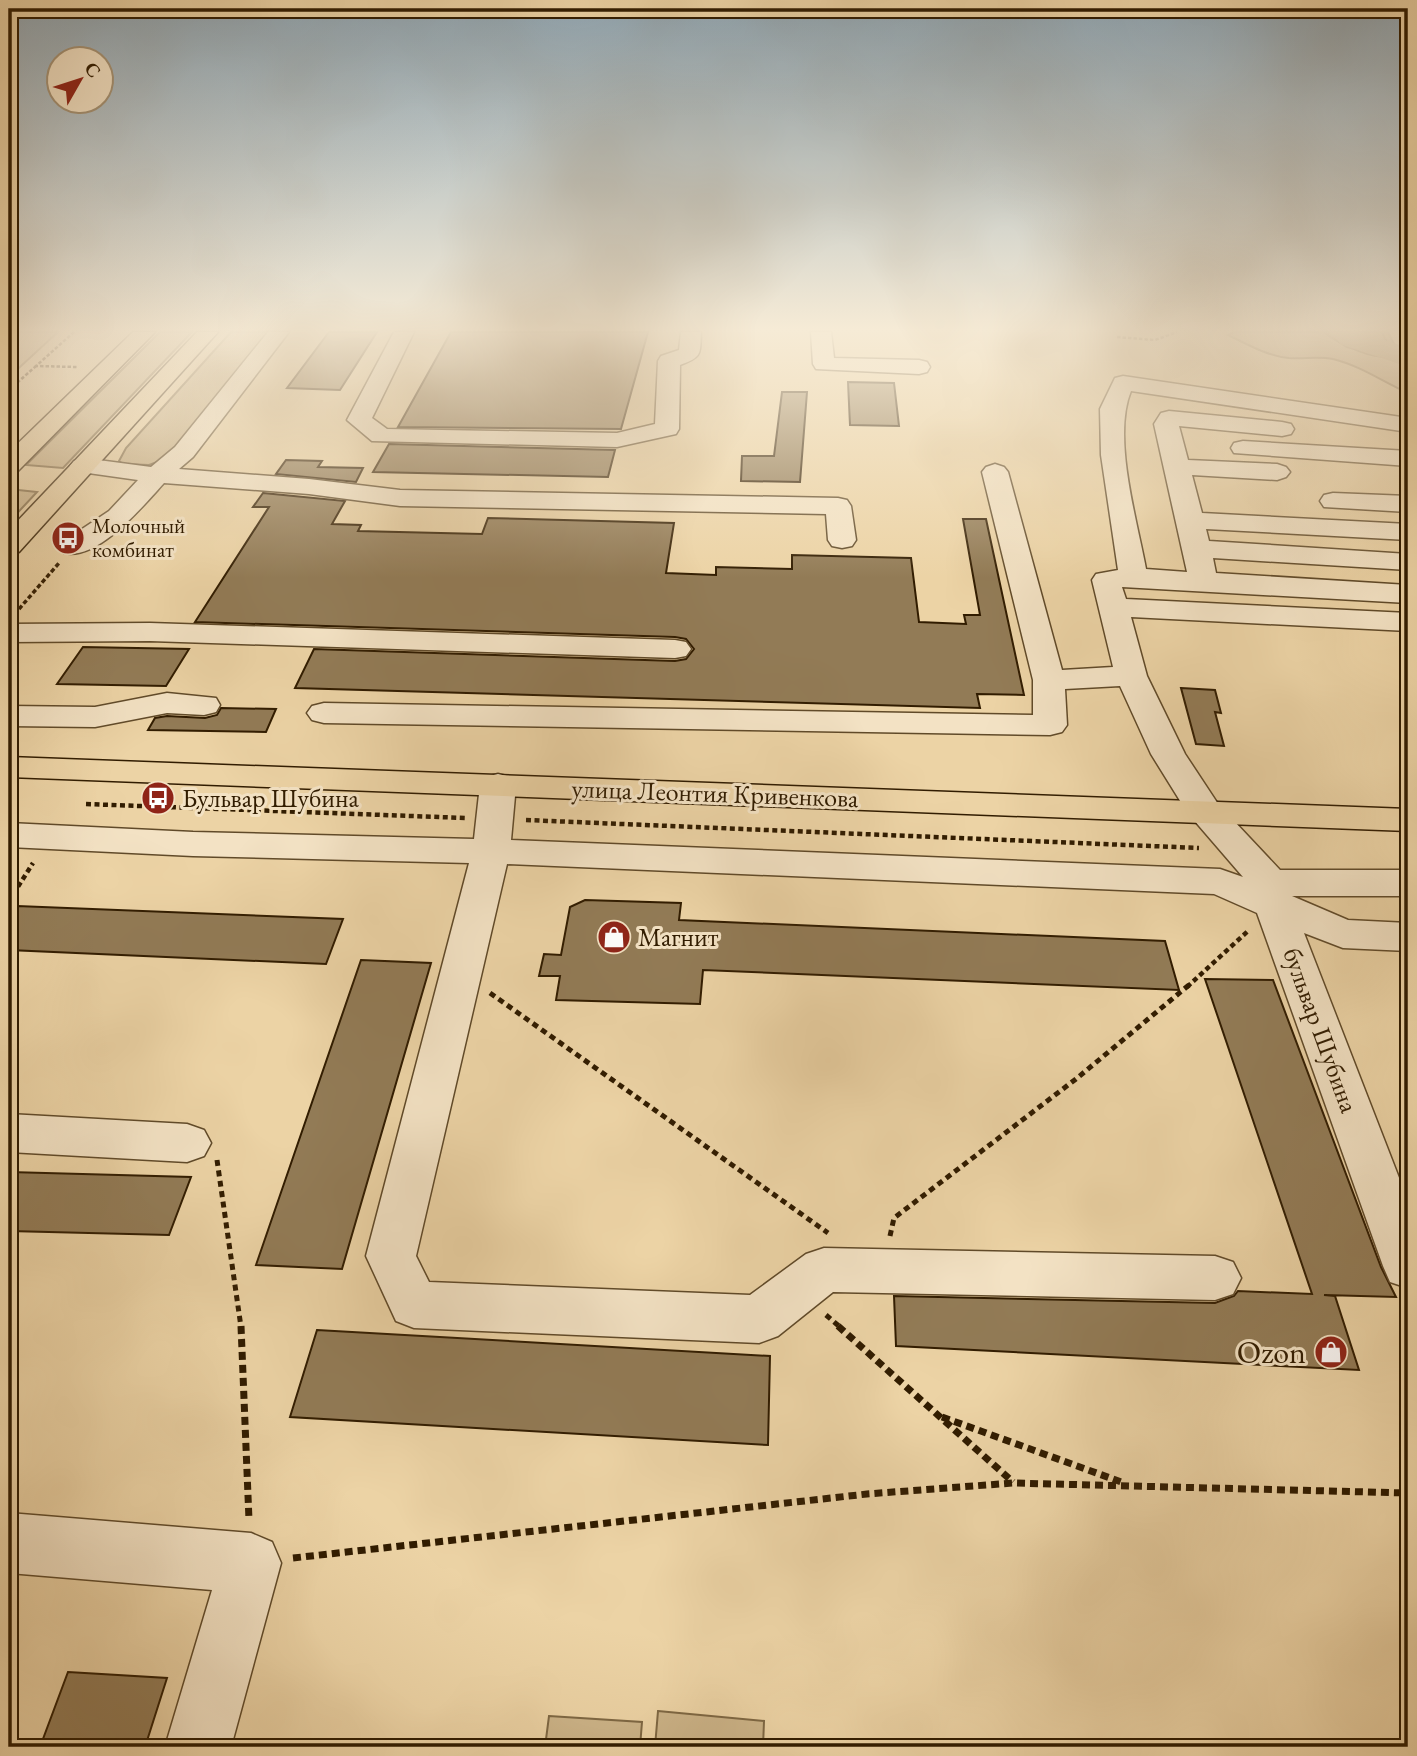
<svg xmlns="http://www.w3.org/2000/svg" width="1417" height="1756" viewBox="0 0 1417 1756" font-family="'EB Garamond',serif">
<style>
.green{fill:#ccb489;stroke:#7e6844;stroke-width:2}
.water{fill:#ac956d;stroke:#7b6541;stroke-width:2}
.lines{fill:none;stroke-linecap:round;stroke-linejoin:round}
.shore{stroke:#6e5836;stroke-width:2}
.river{fill:#ac956d;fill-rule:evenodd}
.building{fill:#927b56;stroke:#311c00;stroke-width:2}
.minor-casing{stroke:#604a29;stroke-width:3}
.major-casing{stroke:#311c00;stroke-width:3}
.path-far4{stroke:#311c00;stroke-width:2.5;stroke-dasharray:3.5 2;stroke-linecap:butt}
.path-far3{stroke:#311c00;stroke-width:3.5;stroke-dasharray:4.5 2.5;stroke-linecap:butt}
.path-far2{stroke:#311c00;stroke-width:4.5;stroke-dasharray:5 3.5;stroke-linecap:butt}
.path-far1{stroke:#311c00;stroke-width:5;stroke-dasharray:6 4.5;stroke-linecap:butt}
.path{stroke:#311c00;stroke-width:7;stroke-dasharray:8 5;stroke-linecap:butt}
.minor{fill:#f3e2c4;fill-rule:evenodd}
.major{fill:#ecd3a5;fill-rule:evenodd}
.labels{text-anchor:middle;stroke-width:6;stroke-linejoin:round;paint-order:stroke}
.far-poi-label{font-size:21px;fill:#311c00;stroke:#f3e2c4;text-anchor:start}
.street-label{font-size:26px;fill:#311c00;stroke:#f3e2c4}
.poi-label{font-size:26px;fill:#311c00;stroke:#f3e2c4;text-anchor:start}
.near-poi-label{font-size:32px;fill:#311c00;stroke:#f3e2c4;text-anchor:end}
</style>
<rect width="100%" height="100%" fill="#ecd3a5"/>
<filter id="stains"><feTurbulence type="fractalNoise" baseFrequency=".00286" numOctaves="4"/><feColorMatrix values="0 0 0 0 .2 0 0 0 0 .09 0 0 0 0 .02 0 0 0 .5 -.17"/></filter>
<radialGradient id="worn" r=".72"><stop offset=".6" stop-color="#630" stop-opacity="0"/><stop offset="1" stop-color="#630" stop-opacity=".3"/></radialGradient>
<g class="green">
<path d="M9 332H58L9 377Z"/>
<path d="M160 332H192L63 468 26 465Z"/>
<path d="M231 332H272L168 458 149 465 123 464 119 461 126 448Z"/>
<path d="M1234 332H1323L1347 347 1408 362V393C1383 382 1361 366 1333 359 1319 356 1304 359 1289 358 1267 356 1247 344 1228 335Z"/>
<path d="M9 489 37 492 9 522Z"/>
<path d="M658 1711 764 1721 763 1747H655Z"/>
<path d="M549 1716 642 1722 640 1747H545Z"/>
</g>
<path class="water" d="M1323 332H1388L1400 356C1374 362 1344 346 1323 332Z"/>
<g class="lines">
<path class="shore" d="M1336 332 1350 341 1385 349 1388 345 1382 332"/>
<path class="river" d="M1333 332H1361L1408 348V367L1340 344Z"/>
</g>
<g class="building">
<path d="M329 332H377L340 390 287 388Z"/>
<path d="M451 332H648L621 429 398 427Z"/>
<path d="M848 382 894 383 899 426 850 425Z"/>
<path d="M782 392H807L800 482 741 481 742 456H774Z"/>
<path d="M389 444 615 450 608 477 373 472Z"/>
<path d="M286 460 322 461 318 467 363 468 356 482 276 474Z"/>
<path d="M263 493 345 501 332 524 361 525 358 531 482 534 488 518 674 523 666 573 716 575V567L792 569V555L911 558 919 622 966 624 964 615H980L963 519H986L1024 695 977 694 980 708 295 688 314 649 675 661 686 659 694 649 686 639 675 637 195 622 269 507H253Z"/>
<path d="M83 647 189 649 166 686 57 684Z"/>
<path d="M1181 688 1215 690 1221 713 1215 712 1224 746 1196 744Z"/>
<path d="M221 708 276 709 266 732 148 730 155 718 167 716 205 718 217 715Z"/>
<path d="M585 900 681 903 679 920 1165 941 1179 990 703 970 700 1004 556 1000 560 976H539L544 954 561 955 570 907Z"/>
<path d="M17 906 343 919 326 964 9 950V919Z"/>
<path d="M361 960 431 963 342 1269 256 1265Z"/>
<path d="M1205 979 1273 980 1381 1267 1396 1297 1324 1295 1335 1296 1359 1370 896 1346 894 1296 1215 1303 1234 1296 1238 1291 1312 1294Z"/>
<path d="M9 1172 191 1177 169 1235 9 1231Z"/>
<path d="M317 1330 770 1356 768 1445 290 1417Z"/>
<path d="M68 1672 167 1678 145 1747H40Z"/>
</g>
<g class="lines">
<defs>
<g id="minor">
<path d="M268 332H289L193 457 179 469 309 479 400 490 838 498 847 500 851 506 856 540 852 546 842 548 832 546 828 540 826 514 400 506 309 494 164 483C143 506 98 561 64 553L60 547 64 541 109 511 138 480 74 471 70 466 74 461 83 458 151 467 175 447Z"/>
<path d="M394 332H414L372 418 387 429 617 433 655 424 658 361 661 356 679 350 681 332H701C700 355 702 357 680 365L679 429 676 434 617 447 372 441 347 420Z"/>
<path d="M811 332H831L834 358 919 360 927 362 930 367 927 372 919 374 816 369 813 364Z"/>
<path d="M1123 376 1408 418V432L1131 391C1112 437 1137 520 1146 569L1187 572 1154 424 1161 413 1169 411 1282 422 1291 424 1294 429 1291 434 1282 436 1179 426 1188 460 1277 464 1286 467 1290 472 1286 477 1277 480 1192 475 1202 513 1408 524V540L1206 529 1209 541 1408 554V570L1213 558 1216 573 1408 585V603L1122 587 1126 599 1408 613V631L1131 617 1147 676 1185 754 1218 804 1280 870H1408V896H1292L1348 920 1408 923V951L1343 948 1304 933 1408 1201V1288L1390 1282 1383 1266 1257 913 1214 894 507 864 416 1256 429 1282 750 1295 806 1254 824 1248 1215 1256 1233 1262 1241 1278 1233 1294 1215 1300 833 1292 778 1336 759 1343 414 1328 396 1321 366 1256 469 863 193 856 9 847V823L193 832 474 839 480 785 485 777 498 774 511 777 516 785 511 840 1220 869 1243 877 1187 812 1151 754 1120 686 1065 689 1067 725 1062 732 1050 735 324 723 312 720 307 713 312 706 324 703 1033 715V680L982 472 986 467 995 464 1004 467 1008 472 1062 670 1113 667 1092 580 1096 574 1118 570 1101 455 1100 409 1115 378Z"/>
<path d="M1243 441 1408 451V466L1234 453 1231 448 1234 443Z"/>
<path d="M1333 493 1408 496V512L1324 507 1320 501 1324 495Z"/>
<path d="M150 623 675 640 686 642 691 649 686 656 675 658 150 641 9 642V624Z"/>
<path d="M167 693 216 698 220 705 216 712 204 715 167 713 95 727 9 726V706L95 707Z"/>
<path d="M9 1114 187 1124 204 1130 211 1143 204 1156 187 1162 9 1152Z"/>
<path d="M9 1513 251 1533 272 1542 281 1563 231 1747H165L212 1590 9 1573Z"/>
</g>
<g id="major">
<path d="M133 332H155L18 471 9 474V452Z"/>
<path d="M197 332H218L19 552 9 554V530Z"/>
<path d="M9 757 1408 809V831L9 777Z"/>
</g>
</defs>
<use href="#minor" class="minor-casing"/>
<use href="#major" class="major-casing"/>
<g class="path-far4">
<path d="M74 332 36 366 77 367"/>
<path d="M1117 337 1155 340 1177 332"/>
<path d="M9 390 36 366"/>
</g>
<path class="path-far3" d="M19 609 59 563"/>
<g class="path-far2">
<path d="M86 804 465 818"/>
<path d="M526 820 1199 848"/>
<path d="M9 901 33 863"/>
<path d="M1187 987 1248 931"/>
</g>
<g class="path-far1">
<path d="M490 993 828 1233"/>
<path d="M217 1160 241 1327"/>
<path d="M890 1236 894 1218 1076 1079 1189 985"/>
<path d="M826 1315 840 1327"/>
</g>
<g class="path">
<path d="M241 1326 249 1520"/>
<path d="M838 1326 1013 1482"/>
<path d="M942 1417 1124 1483"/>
<path d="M293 1558 867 1494 1013 1483 1408 1493"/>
</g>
<use href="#minor" class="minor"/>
<use href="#major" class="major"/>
</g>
<linearGradient id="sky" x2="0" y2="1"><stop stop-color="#90a8b7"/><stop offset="0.57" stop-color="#f6ebd6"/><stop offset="1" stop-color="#f6ebd6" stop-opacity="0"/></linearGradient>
<rect width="1417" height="578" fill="url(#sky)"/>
<defs>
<symbol id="bus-disc" viewBox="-11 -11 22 22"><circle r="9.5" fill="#8f2418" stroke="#f3e2c4"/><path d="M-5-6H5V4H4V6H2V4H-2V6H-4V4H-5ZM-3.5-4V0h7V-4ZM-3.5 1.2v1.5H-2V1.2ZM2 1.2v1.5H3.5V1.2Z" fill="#fff"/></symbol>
<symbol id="shop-disc" viewBox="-11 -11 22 22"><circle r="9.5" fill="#8f2418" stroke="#f3e2c4"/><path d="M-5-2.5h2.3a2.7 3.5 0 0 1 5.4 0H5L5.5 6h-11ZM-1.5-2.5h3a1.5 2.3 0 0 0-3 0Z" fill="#fff"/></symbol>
</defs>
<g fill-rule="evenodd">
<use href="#bus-disc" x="49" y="519" width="38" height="38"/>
<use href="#bus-disc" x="139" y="779" width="38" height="38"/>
<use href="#shop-disc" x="595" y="918" width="38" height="38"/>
<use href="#shop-disc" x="1312" y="1333" width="38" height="38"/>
</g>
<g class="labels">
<g class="far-poi-label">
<text x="92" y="533">Молочный<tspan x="92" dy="24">комбинат</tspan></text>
</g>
<g class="street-label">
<text transform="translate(715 793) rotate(2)" y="9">улица Леонтия Кривенкова</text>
<text transform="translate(1321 1030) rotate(70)" y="9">бульвар Шубина</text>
</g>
<g class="poi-label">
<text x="182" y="807">Бульвар Шубина</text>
<text x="638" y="946">Магнит</text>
</g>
<g class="near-poi-label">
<text x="1306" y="1363">Ozon</text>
</g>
</g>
<rect width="1417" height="1756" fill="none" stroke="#ecd3a5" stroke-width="35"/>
<rect x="10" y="10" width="1396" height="1735" fill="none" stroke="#311c00" stroke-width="3.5"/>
<rect x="18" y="18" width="1382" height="1721" fill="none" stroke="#311c00" stroke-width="2"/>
<g transform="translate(80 80) rotate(51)"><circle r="33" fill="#f3e2c4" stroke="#a59376" stroke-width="2"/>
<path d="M0-5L12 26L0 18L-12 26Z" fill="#8f2418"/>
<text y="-10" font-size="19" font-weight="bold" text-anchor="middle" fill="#311c00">С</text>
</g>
<rect width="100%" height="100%" filter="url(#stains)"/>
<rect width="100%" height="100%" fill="url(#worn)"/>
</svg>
